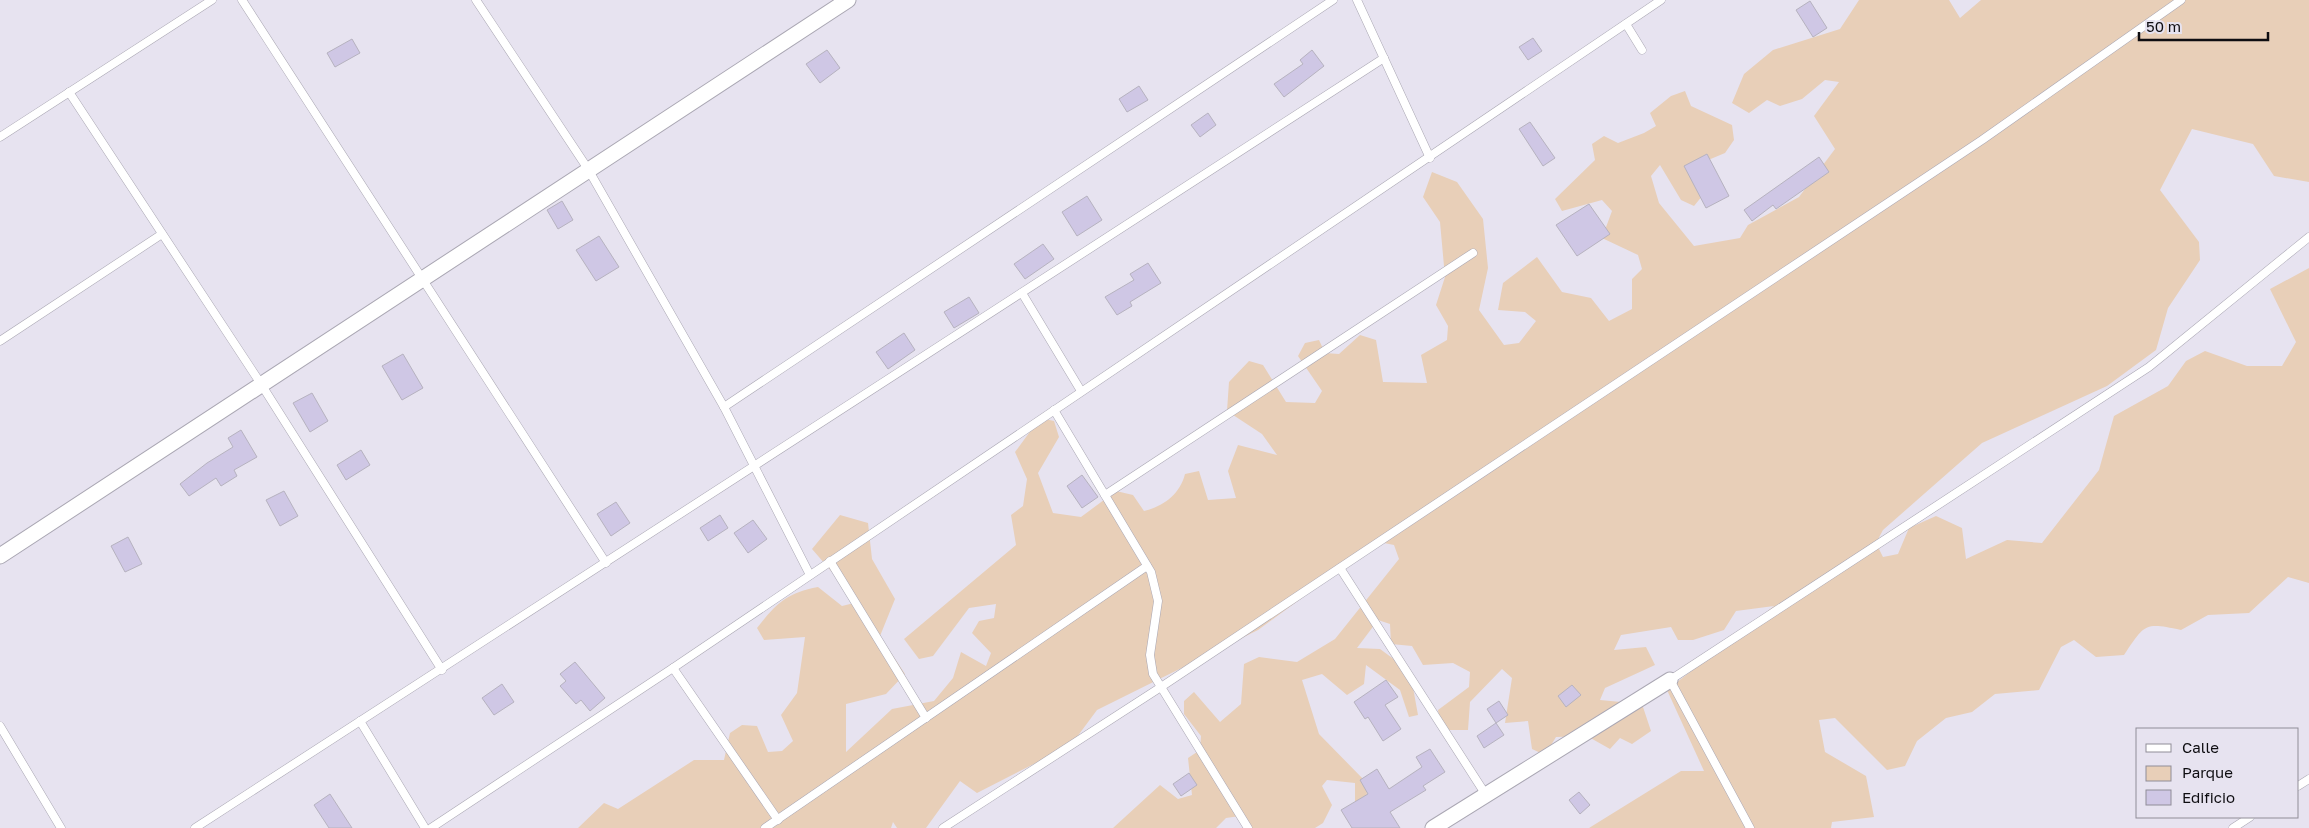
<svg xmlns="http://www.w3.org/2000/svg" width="2309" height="828" viewBox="0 0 2309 828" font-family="'Golos Text',sans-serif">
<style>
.green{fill:#e8cfb8}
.building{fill:#cfc7e5;stroke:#b6b2bf}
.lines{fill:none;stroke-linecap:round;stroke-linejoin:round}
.lane-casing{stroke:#aaa7b3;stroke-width:9}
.street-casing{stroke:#aaa7b3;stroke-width:17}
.lane{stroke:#fff;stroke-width:8}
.street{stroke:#fff;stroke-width:15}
</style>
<rect width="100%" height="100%" fill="#e7e3f0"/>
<path class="green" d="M1859 0H1949L1960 18 1981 0H2309V182L2274 176 2253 144 2192 129 2160 190 2199 242 2200 260 2168 308 2156 350 2107 386 1982 443 1883 530 1876 543 1883 557 1898 554 1909 528 1936 516 1962 528 1966 559 2007 540 2042 543 2099 470 2114 416 2168 386 2186 361 2205 351 2247 366H2282L2296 342 2270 289 2309 268V583L2288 577 2249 613 2208 615 2181 630C2144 622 2145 624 2124 655L2096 657 2074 640 2061 647 2039 690 1995 694 1972 712 1946 718 1917 741 1905 766 1887 770 1835 718 1819 720 1825 752 1866 776 1874 817 1832 822 1831 828H1589L1681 771H1704L1667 690 1774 606 1736 611 1724 630 1693 640H1678L1671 627 1621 635 1614 650 1646 647 1655 665 1605 688 1600 700 1642 704 1651 731 1632 744 1620 738 1610 749 1587 736 1556 737 1545 755 1532 749 1528 721 1505 723 1512 678 1502 669 1470 702 1468 730H1441L1438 710 1469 687 1470 672 1453 663 1423 665 1412 646 1391 644 1390 624 1378 620 1357 648 1380 649 1410 671 1418 715 1409 717 1400 690 1366 665 1364 684 1347 695 1322 674 1302 680 1319 734 1366 782 1367 796 1355 802V783L1327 780 1322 786 1332 805 1323 823 1315 828H1246L1240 816 1226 818 1216 828H1113L1160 785 1178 799 1192 795 1188 758 1200 750 1201 736 1184 714V701L1194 692 1220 722 1241 704 1244 664 1259 657 1297 662 1335 639 1399 559 1394 545 1379 542 1258 630 1097 710 1071 745 977 793 960 781 926 828H897L893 822 891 828H578L604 803 618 809 694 760H724L730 733 742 725 757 726 768 752 782 751 793 741 781 715 797 693 805 637 764 640 757 628C776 604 786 593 818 587L842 606 858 602 812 549 840 515 868 523 872 559 895 599 880 636 905 674 886 694 846 704V752L892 709 934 701 953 678 961 652 986 666 991 653 972 633 979 621 994 618 996 604 969 608 933 656 919 659 904 639 1016 545 1011 515 1023 506 1027 479 1015 452 1040 418 1054 421 1059 437 1038 473 1053 513 1081 517 1116 491 1133 495 1144 511C1164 506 1180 494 1185 474L1199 471 1208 500 1236 498 1228 471 1238 445 1277 455 1262 434 1227 411 1229 382 1249 361 1263 365 1286 402 1315 403 1322 391 1298 356 1305 343 1319 340 1325 353 1339 354 1360 335 1376 340 1383 382 1427 383 1421 355 1447 340 1448 326 1436 305 1445 277 1440 222 1423 197 1432 172 1457 182 1483 219 1488 268 1479 310 1504 345 1519 343 1536 321 1525 312 1498 310 1503 283 1537 257 1562 292 1591 298 1609 321 1632 309V279L1642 269 1638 255 1602 238 1612 211 1602 200 1562 211 1555 199 1595 160 1592 144 1604 136 1618 143 1644 133 1656 126 1650 113 1671 96 1685 91 1691 106 1732 125 1734 140 1725 153 1689 168 1703 195 1694 206 1681 200 1660 165 1651 176 1659 203 1694 246 1740 238 1748 225 1799 197 1835 149 1814 116 1839 82 1825 80 1802 99 1780 106 1767 100 1749 113 1732 103 1744 74 1773 50 1840 29Z"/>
<g class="building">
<path d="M1810 1 1827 28 1813 37 1796 10Z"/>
<path d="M1533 38 1542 51 1528 60 1519 47Z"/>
<path d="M352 39 360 53 335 67 327 53Z"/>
<path d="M827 50 840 68 820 83 806 64Z"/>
<path d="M1312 50 1324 66 1284 97 1274 84 1303 64 1300 60Z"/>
<path d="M1139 86 1148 100 1127 112 1119 99Z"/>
<path d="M1208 113 1216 125 1200 137 1191 125Z"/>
<path d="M1530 122 1555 158 1543 166 1519 129Z"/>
<path d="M1707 154 1729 196 1706 208 1684 166Z"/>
<path d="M1819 157 1829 172 1776 209 1773 205 1752 221 1744 210Z"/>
<path d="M1087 196 1102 220 1077 236 1062 212Z"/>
<path d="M562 201 573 220 558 229 547 210Z"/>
<path d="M1589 204 1610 234 1577 256 1556 225Z"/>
<path d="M599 236 619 267 596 281 576 250Z"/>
<path d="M1043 244 1054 259 1025 279 1014 264Z"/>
<path d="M1148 263 1161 283 1130 302 1132 306 1117 315 1105 297 1134 280 1130 274Z"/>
<path d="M969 297 979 313 954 328 944 312Z"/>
<path d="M904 333 915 350 888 369 876 352Z"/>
<path d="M403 354 423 388 402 400 382 366Z"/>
<path d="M312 393 328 421 310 432 293 403Z"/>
<path d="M241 430 257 457 234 470 237 476 221 486 216 478 189 496 180 484 207 463 233 447 228 438Z"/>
<path d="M361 450 370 465 346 480 337 465Z"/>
<path d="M1082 475 1098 497 1082 508 1067 486Z"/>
<path d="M284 491 298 516 280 526 266 500Z"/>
<path d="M616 502 630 523 611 536 597 514Z"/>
<path d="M720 515 728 528 708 541 700 528Z"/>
<path d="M753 520 767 539 748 553 734 533Z"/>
<path d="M128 537 142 564 125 572 111 546Z"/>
<path d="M575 662 605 698 590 711 581 700 576 704 560 686 566 681 560 674Z"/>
<path d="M1386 680 1398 697 1385 705 1401 729 1383 741 1368 717 1365 719 1354 702Z"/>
<path d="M502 684 514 702 494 715 482 698Z"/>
<path d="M1572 685 1581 695 1566 707 1558 696Z"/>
<path d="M1499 701 1508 715 1496 723 1487 709Z"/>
<path d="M1496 723 1504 735 1484 748 1477 736Z"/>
<path d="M1430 749 1445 772 1423 786 1426 790 1390 812 1400 828H1352L1341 810 1368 794 1360 780 1377 769 1389 789 1422 767 1416 757Z"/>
<path d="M1189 773 1197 785 1181 796 1173 784Z"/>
<path d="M1579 792 1590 805 1580 814 1569 800Z"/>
<path d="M330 794 352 828H329L314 805Z"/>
</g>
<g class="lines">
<defs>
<g id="lane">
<path d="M242 0 606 563"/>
<path d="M476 0 588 169 724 407 810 575"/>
<path d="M1357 0 1430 158"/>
<path d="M1626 24 1642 50"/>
<path d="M69 92 261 384 442 670"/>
<path d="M0 137 212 0"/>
<path d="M1022 293 1081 391"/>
<path d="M0 341 162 234"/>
<path d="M724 407 1333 0"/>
<path d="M1054 410 1151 572 1158 601 1150 655 1153 674 1248 828"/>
<path d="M1105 495 1473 253"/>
<path d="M830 561 926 718"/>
<path d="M1340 568 1486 795"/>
<path d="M673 668 778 820"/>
<path d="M360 721 425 828"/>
<path d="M0 726 61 828"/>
<path d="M2298 786 2309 779"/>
<path d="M195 828 1384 58"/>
<path d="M431 828 673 668 1661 0"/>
<path d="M765 828 1147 566"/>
<path d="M943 828 1161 687 1982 140 2181 0"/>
<path d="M1750 828 1670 680 2149 367 2309 237"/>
<path d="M2233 828 2250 817"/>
</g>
<g id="street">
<path d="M0 556 848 0"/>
<path d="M1433 828 1670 680"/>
</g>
</defs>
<use href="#lane" class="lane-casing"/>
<use href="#street" class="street-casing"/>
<use href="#lane" class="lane"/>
<use href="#street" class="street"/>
</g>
<rect x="2136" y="728" width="162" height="90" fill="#e7e3f0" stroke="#908d97"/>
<rect x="2146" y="744" width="25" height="8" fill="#ffffff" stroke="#908d97"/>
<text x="2182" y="753" font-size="15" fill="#0e0d11">Calle</text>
<rect x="2146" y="766" width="25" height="15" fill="#e8cfb8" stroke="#908d97"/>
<text x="2182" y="778" font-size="15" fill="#0e0d11">Parque</text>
<rect x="2146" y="790" width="25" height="15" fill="#cfc7e5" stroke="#908d97"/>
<text x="2182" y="803" font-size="15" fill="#0e0d11">Edificio</text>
<path d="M2139 32v8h129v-8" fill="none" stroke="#0e0d11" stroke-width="2.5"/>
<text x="2146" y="32" font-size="15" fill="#0e0d11" stroke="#e7e3f0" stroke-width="4" paint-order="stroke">50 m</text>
</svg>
